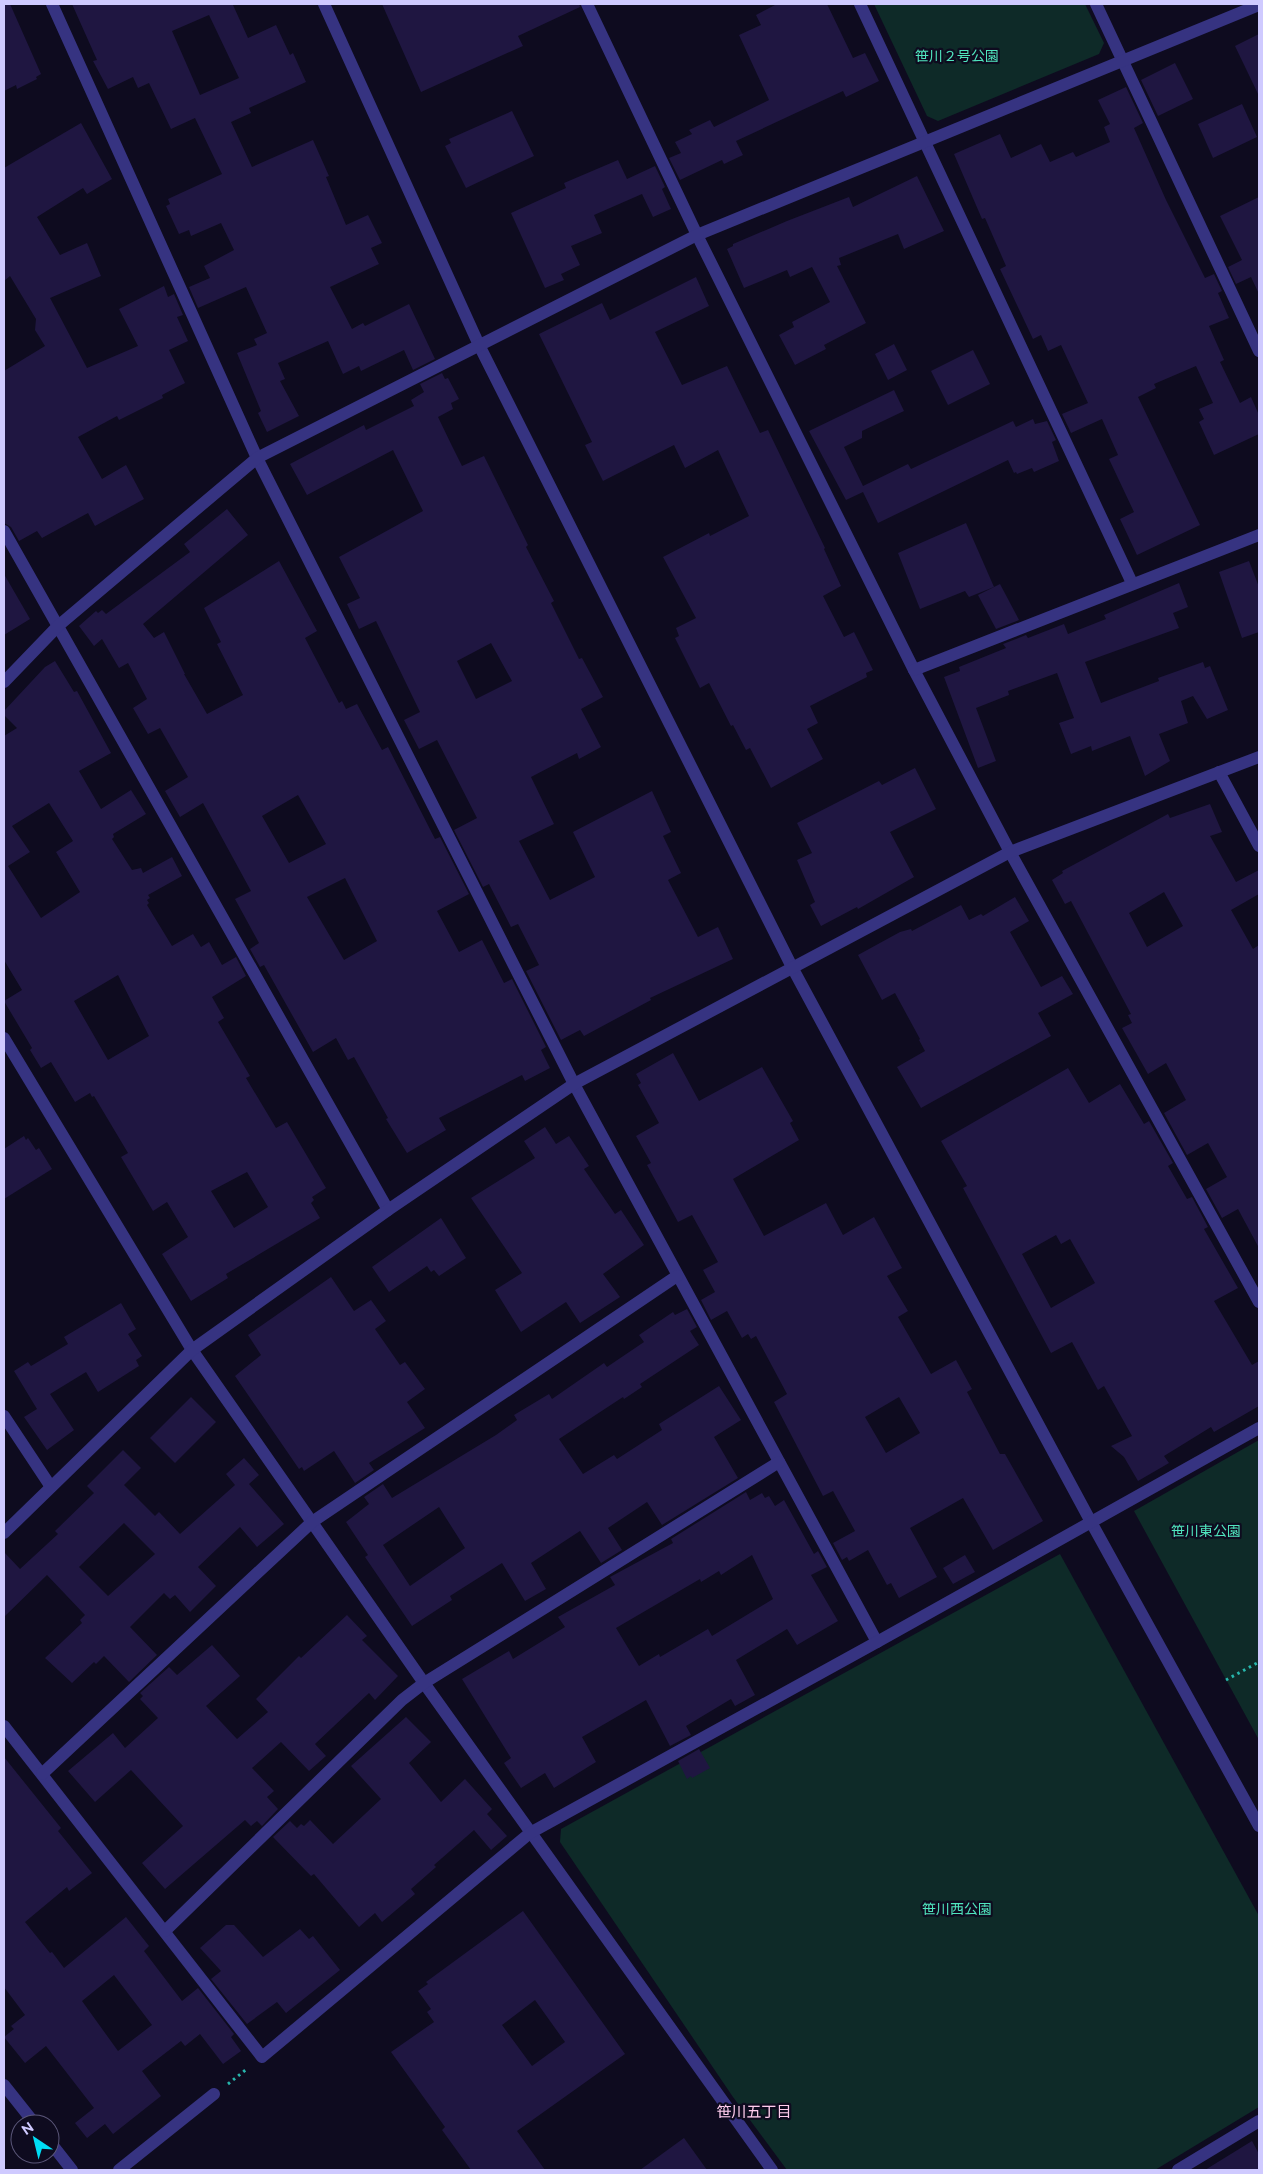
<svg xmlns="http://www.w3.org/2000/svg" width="1263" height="2174" viewBox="0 0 1263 2174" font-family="Raleway,'Noto Sans JP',sans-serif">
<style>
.green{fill:#0e2a28}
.building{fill:#1f1641;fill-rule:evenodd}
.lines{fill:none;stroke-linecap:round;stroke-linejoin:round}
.path{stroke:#27b6ac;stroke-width:3;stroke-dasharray:2.5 4;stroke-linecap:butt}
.minor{stroke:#363381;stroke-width:12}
.labels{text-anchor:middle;stroke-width:4.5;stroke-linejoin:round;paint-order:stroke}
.park-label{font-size:14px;fill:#50e5be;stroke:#0e0b1f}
.neighbourhood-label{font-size:15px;fill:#ffcced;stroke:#0e0b1f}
</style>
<rect width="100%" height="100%" fill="#0e0b1f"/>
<g class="green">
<path d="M874 4H1085L1104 43 1099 54 938 121 927 116Z"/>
<path d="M1259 1440V1740L1134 1511Z"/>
<path d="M1060 1554 1259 1916V2107L1155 2170H787L733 2097 560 1842 561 1829Z"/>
</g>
<g class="building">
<path d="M4 4H10L41 74 36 77 37 79 17 89 16 85 4 91Z"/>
<path d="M72 4H236L233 5 248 38 276 25 290 55 293 53 306 82 249 108 251 113 231 122 252 167 313 140 329 176 326 177 346 225 368 215 382 243 371 248 379 264 330 287 352 329 363 323 365 326 409 304 435 359 413 370 404 350 361 371 359 366 343 374 328 341 278 363 285 379 280 381 299 416 267 432 258 413 261 411 237 353 257 345 254 339 267 333 246 287 198 308 189 287 210 278 204 266 234 250 221 223 191 236 189 230 179 234 166 206 170 204 168 199 222 174 195 118 171 129 149 83 138 88 133 77 108 89 93 61 97 60ZM209 15 239 78 200 95 172 31Z"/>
<path d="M382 4H579L580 7 518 36 523 46 421 92Z"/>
<path d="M777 4H827L853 58 865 53 879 81 846 97 843 91 736 141 743 155 724 164 722 160 680 180 669 158 681 153 675 142 692 134 689 130 710 120 714 127 769 100 739 35 761 25 756 15Z"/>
<path d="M1259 34V96L1235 46Z"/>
<path d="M1175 63 1193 99 1158 116 1141 80Z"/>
<path d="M1126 87 1143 123 1134 128 1166 200 1205 278 1214 274 1222 291 1218 293 1229 318 1209 326 1224 360 1220 362 1240 403 1251 397 1259 415V434L1214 455 1199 422 1204 419 1199 409 1213 403 1196 366 1154 384 1156 388 1138 397 1200 525 1137 555 1120 519 1134 512 1109 459 1118 455 1102 419 1071 433 1062 414 1088 403 1061 345 1048 351 1041 335 1033 339 1000 269 1006 266 985 218 982 219 954 154 1000 134 1011 158 1041 144 1050 162 1073 152 1076 157 1110 142 1104 127 1110 124 1098 100Z"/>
<path d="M1242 104 1257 137 1213 158 1198 124Z"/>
<path d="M512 111 534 156 466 188 445 146 451 143 449 139Z"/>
<path d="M81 123 112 179 87 194 83 188 37 217 60 255 87 243 101 276 50 298 87 368 138 346 119 309 164 286 168 297 174 294 183 315 177 317 188 341 169 350 185 383 162 395 163 398 119 420 117 416 78 437 102 479 126 465 144 499 95 526 88 513 42 538 37 531 19 541 11 527 4 523V371L45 346 35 330 36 319 10 276 4 281V168Z"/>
<path d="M618 160 627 179 655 166 665 187 662 189 671 209 653 217 642 194 594 215 602 233 571 246 580 265 561 274 564 280 545 288 511 213 566 188 564 183Z"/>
<path d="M917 176 944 231 904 249 898 234 839 258 841 265 837 266 866 323 824 345 826 349 795 365 779 335 794 327 792 322 830 302 812 267 790 277 787 270 744 288 727 249 733 246V244L787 221 849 197 853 207Z"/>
<path d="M1259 197V294L1251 277 1236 284 1228 267 1242 260 1220 216Z"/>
<path d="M696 277 709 306 655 332 682 385 727 366 760 433 768 430 825 548 824 549 841 586 823 596 844 637 854 632 873 670 866 673 867 677 810 706 818 723 807 729 823 759 771 788 750 748 746 750 733 725 731 726 709 683 700 688 675 638 679 636 676 628 696 618 663 557 709 533 710 536 749 516 718 450 685 468 674 445 603 481 585 445 592 442 539 334 602 303 610 320Z"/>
<path d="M894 344 907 370 888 380 875 354Z"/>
<path d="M973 350 990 384 948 405 931 371Z"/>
<path d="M442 373 445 379 448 378 459 399 451 403 453 409 438 417 452 446 462 466 484 456 528 545 526 547 554 601 551 603 579 659 582 658 603 697 581 709 601 747 579 759 577 753 531 777 554 824 519 841 550 900 595 877 573 832 652 791 671 832 663 836 681 873 668 880 698 937 718 927 733 959 650 998 651 1000 584 1036 580 1030 561 1040 526 971 539 965 518 924 511 927 489 884 483 887 454 830 477 818 437 740 419 749 404 720 420 712 376 621 359 629 347 604 360 598 339 557 423 511 393 450 307 495 290 464 364 425 366 430 414 406 411 400 424 392 420 384ZM491 643 512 681 476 699 457 661Z"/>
<path d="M894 390 904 411 862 431V438L844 447 863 486 908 464 911 469 1013 421 1016 427 1033 419 1035 424 1047 421 1056 440 1052 442 1059 461 1034 472 1032 468 1017 474 1016 472 1014 473 1008 460 878 523 863 492 846 500 809 431Z"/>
<path d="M227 509 248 535 143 624 154 638 164 632 185 674H184L207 714 243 695 217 644 221 642 204 608 279 561 317 631 305 638 339 703 342 701 346 709 357 704 382 750 388 747 435 839 440 837 469 894 437 911 459 952 482 940 504 983 512 979 546 1047 541 1050 550 1068 525 1081 522 1075 439 1118 446 1130 407 1153 386 1119 388 1118 354 1057 348 1060 336 1038 313 1052 264 965 260 967 250 949 259 943 235 899 251 891 203 803 180 817 165 791 188 777 160 728 148 734 133 708 147 699 128 663 119 668 102 639 94 646 79 626 96 611 98 613 102 610 106 614 190 552 184 544ZM298 795 326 844 289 863 262 816ZM345 878 377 941 344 960 307 897Z"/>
<path d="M966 523 994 587 969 597 965 591 920 609 898 553Z"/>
<path d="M1249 561 1259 587V632L1242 638 1219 572Z"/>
<path d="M4 574 30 619 4 635Z"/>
<path d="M1179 583 1188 607 1173 613 1179 628 1085 662 1101 703 1159 681 1158 678 1203 662 1205 668 1210 666 1228 710 1207 719 1193 696 1181 701 1188 723 1159 734 1170 761 1145 776 1130 736 1092 751 1091 746 1071 754 1059 723 1074 718 1057 673 1008 691 1009 695 976 708 996 761 978 768 944 677 960 671 959 667 1006 648 1003 644 1026 635 1028 638 1064 624 1068 634 1106 619 1104 615Z"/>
<path d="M1000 584 1019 620 996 629 978 595Z"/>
<path d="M55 661 74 692 77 691 111 753 79 771 101 809 131 790 146 814 113 834 114 837 112 839 132 870 141 868 143 873 172 857 182 876 148 895 150 898 147 900 149 903 147 905 172 946 193 934 201 947 209 942 222 965 236 957 246 976 212 997 224 1018 218 1022 250 1076 246 1078 276 1128 287 1122 326 1188 312 1197 314 1200 311 1203 320 1218 226 1274 228 1278 191 1301 162 1254 188 1237 167 1202 153 1211 121 1157 128 1153 94 1096 92 1097 90 1093 75 1102 51 1062 41 1068 30 1050 32 1048 4 1001 22 990 4 960V736L17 728 4 715V711L45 667ZM49 803 73 841 56 852 80 892 41 918 8 866 30 852 12 826ZM118 975 149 1036 108 1060 74 1001ZM247 1172 268 1207 234 1228 211 1191Z"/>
<path d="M915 768 936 809 890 832 914 877 858 909 857 907 821 926 810 905 815 902 797 860 812 853 797 823 879 781 882 785Z"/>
<path d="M1210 804 1222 832 1210 836 1236 882 1259 870V894L1231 910 1253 949 1259 945V1248L1238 1209 1222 1218 1206 1189 1227 1177 1208 1143 1187 1155 1164 1113 1186 1100 1166 1063 1148 1074 1122 1028 1132 1023 1128 1015 1131 1014 1071 901 1065 904 1052 880 1063 873 1062 871 1168 814 1170 818ZM1164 892 1183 926 1147 947 1129 913Z"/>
<path d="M1015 897 1029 921 1010 932 1041 987 1062 976 1073 994 1038 1013 1051 1036 921 1108 897 1067 925 1051 919 1040 920 1039 895 993 882 1000 858 955 900 932 911 929 912 931 961 905 969 920 981 914 983 916Z"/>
<path d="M673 1053 699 1101 762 1067 793 1121 790 1123 799 1140 733 1179 764 1236 826 1203 843 1235 874 1217 902 1268 887 1276 908 1311 898 1317 931 1374 956 1360 972 1389 967 1392 1000 1454H1005L1043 1521 993 1550 963 1498 910 1528 937 1577 899 1598 891 1583 887 1585 868 1550 849 1561 847 1557 842 1560 833 1543 855 1531 833 1491 823 1496 774 1402 787 1394 756 1336 751 1339 748 1334 742 1338 727 1311 711 1320 701 1300 715 1292 703 1270 718 1262 692 1215 678 1222 647 1165 651 1163 636 1136 659 1123 638 1085 641 1083 636 1074ZM899 1397 920 1433 886 1453 865 1417Z"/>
<path d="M1068 1068 1089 1103 1120 1084 1144 1124 1149 1121 1173 1163 1168 1166 1187 1199 1192 1197 1208 1227 1204 1229 1238 1288 1214 1301 1252 1365 1259 1361V1406L1214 1432 1211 1427 1164 1456 1169 1463 1138 1481 1124 1457 1111 1446 1132 1436 1104 1386 1098 1390 1072 1342 1051 1353 963 1188 967 1186 941 1141ZM1056 1235 1061 1244 1070 1239 1095 1283 1051 1308 1022 1254Z"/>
<path d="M545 1127 556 1144 569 1136 589 1166 584 1169 615 1214 621 1210 644 1245 603 1274 620 1297 580 1323 566 1302 521 1332 495 1290 522 1273 471 1198 535 1158 524 1141Z"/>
<path d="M24 1136 26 1140 28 1138 36 1150 39 1148 52 1169 4 1199V1149Z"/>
<path d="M441 1218 466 1258 439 1276 434 1270 431 1272 427 1266 389 1292 372 1267Z"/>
<path d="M331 1277 354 1311 371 1300 386 1321 375 1329 400 1365 405 1362 425 1389 407 1402 425 1428 369 1463 374 1470 355 1483 334 1451 304 1471 302 1467 299 1469 235 1376 261 1355 248 1335Z"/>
<path d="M121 1303 136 1329 128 1334 142 1356 136 1360 139 1366 98 1392 86 1372 50 1394 74 1430 47 1450 24 1417 37 1409 14 1371 28 1362 31 1366 68 1344 64 1337Z"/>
<path d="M687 1309 697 1327 690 1331 699 1345 640 1384 642 1387 624 1399 623 1397 559 1439 583 1474 614 1455 617 1459 662 1430 659 1424 719 1386 741 1420 714 1437 738 1478 662 1525 647 1502 608 1528 622 1550 601 1563 580 1531 531 1563 546 1589 525 1601 502 1563 450 1596 452 1600 412 1626 365 1557 368 1555 346 1522 369 1504 364 1497 383 1484 392 1498 496 1435 517 1420 514 1415 549 1394 552 1399 604 1363 607 1367 644 1342 639 1335 673 1312 675 1315ZM439 1507 465 1548 410 1586 383 1545Z"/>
<path d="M191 1397 216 1422 175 1463 150 1438Z"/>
<path d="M123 1450 141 1468 124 1485 155 1516 159 1512 180 1534 235 1485 226 1474 244 1458 259 1475 249 1484 284 1524 257 1547 240 1527 198 1567 216 1586 190 1612 175 1595 170 1599 164 1593 130 1627 157 1655 129 1682 104 1656 96 1664 94 1662 72 1683 45 1658 82 1623 80 1620 85 1615 47 1575 4 1617V1552L20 1569 58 1534 55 1531 94 1493 87 1486ZM124 1523 155 1554 108 1596 79 1567Z"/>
<path d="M746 1492 750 1500 762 1493 765 1498 769 1496 775 1506 784 1500 814 1554 818 1551 827 1567 811 1575 838 1621 797 1645 787 1629 736 1660 755 1695 735 1706 731 1699 686 1726 691 1735 670 1746 646 1700 582 1737 596 1762 554 1788 545 1773 521 1788 504 1763 511 1758 462 1679 509 1651 513 1659 565 1627 558 1617 615 1585 610 1577 673 1543 671 1539ZM752 1555 773 1599 712 1636 708 1629 660 1657 659 1654 639 1666 616 1628 700 1579 701 1582 719 1571 721 1575Z"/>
<path d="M965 1555 975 1572 953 1584 943 1568Z"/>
<path d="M347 1615 367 1636 362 1640 398 1676 375 1700 369 1693 315 1744 326 1756 309 1771 281 1742 252 1768 274 1791 267 1797 278 1809 262 1826 257 1821 251 1826 245 1820 165 1889 142 1863 183 1826 131 1770 95 1802 68 1771 113 1733 125 1748 158 1718 140 1699 143 1696 140 1693 169 1667 177 1675 212 1645 240 1676 206 1706 237 1739 268 1712 256 1699 299 1656 301 1658Z"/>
<path d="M406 1717 431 1742 409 1763 441 1802 465 1779 492 1809 487 1814 507 1836 491 1850 474 1830 434 1865 436 1867 411 1889 415 1894 382 1922 375 1913 359 1927 314 1874 311 1876 273 1837 290 1821 297 1828 301 1824 304 1826 310 1820 333 1844 381 1799 351 1766Z"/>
<path d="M699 1749 710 1768 692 1778 691 1776 687 1779 678 1761Z"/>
<path d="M4 1757 61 1828 58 1831 92 1873 69 1891 67 1887 25 1922 50 1953 52 1952 64 1968 126 1917 149 1946 144 1951 182 2001 198 1988 234 2034 231 2037 241 2051 223 2064 200 2034 185 2046 181 2041 142 2071 161 2096 113 2134 105 2124 87 2138 75 2123 94 2108 46 2046 25 2063 4 2037 14 2029 11 2026 25 2015 4 1987ZM114 1975 152 2025 118 2051 82 2001Z"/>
<path d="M523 1911 625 2054 517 2131 545 2170H471L442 2130 445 2127 391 2052 434 2022 427 2012 431 2009 418 1991 428 1984 426 1982ZM535 2000 565 2042 532 2066 502 2025Z"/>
<path d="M226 1925H234L263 1957 300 1929 309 1939 313 1936 340 1970 286 2013 277 2002 247 2024 211 1979 221 1971 200 1948Z"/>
<path d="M684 2138 707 2170H640Z"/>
<path d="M1252 2141 1259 2154V2170H1205Z"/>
</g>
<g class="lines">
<g class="path">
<path d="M1226 1680 1259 1662"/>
<path d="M228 2084 248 2068"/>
</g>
<g class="minor">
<path d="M52 4 257 458 574 1084 877 1642"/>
<path d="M324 4 479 345 792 967 1091 1522 1259 1826"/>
<path d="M587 4 697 235 914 670 1010 852 1259 1302"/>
<path d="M860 4 1132 583"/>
<path d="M1096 4 1259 351"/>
<path d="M4 531 388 1210"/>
<path d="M914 670 1259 535"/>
<path d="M4 682 58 626 257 458 697 235 1259 5"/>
<path d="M1219 772 1259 846"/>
<path d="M4 1038 192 1350 424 1683 772 2170"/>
<path d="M4 1416 51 1487"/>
<path d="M4 1533 192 1350 388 1210 574 1084 1010 852 1259 757"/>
<path d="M4 1726 262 2057 530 1833 877 1642 1259 1428"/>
<path d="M42 1774 312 1522 677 1276"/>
<path d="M165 1931 402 1700 424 1683 779 1462"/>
<path d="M4 2085 35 2124"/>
<path d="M50 2142 72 2170"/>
<path d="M119 2170 214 2094"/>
<path d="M1178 2170 1259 2121"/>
</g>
</g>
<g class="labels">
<g class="park-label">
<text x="957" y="61">笹川２号公園</text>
<text x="1206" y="1536">笹川東公園</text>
<text x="957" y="1914">笹川西公園</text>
</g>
<g class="neighbourhood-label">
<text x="754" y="2117">笹川五丁目</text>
</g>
</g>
<rect width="1263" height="2174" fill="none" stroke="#cfcaff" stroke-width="10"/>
<g transform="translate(35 2139) rotate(325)"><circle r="24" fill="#0e0b1f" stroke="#5b5779"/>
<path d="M0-4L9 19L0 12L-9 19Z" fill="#00def5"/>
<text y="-8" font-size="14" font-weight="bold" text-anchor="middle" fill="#cfcaff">N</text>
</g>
</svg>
